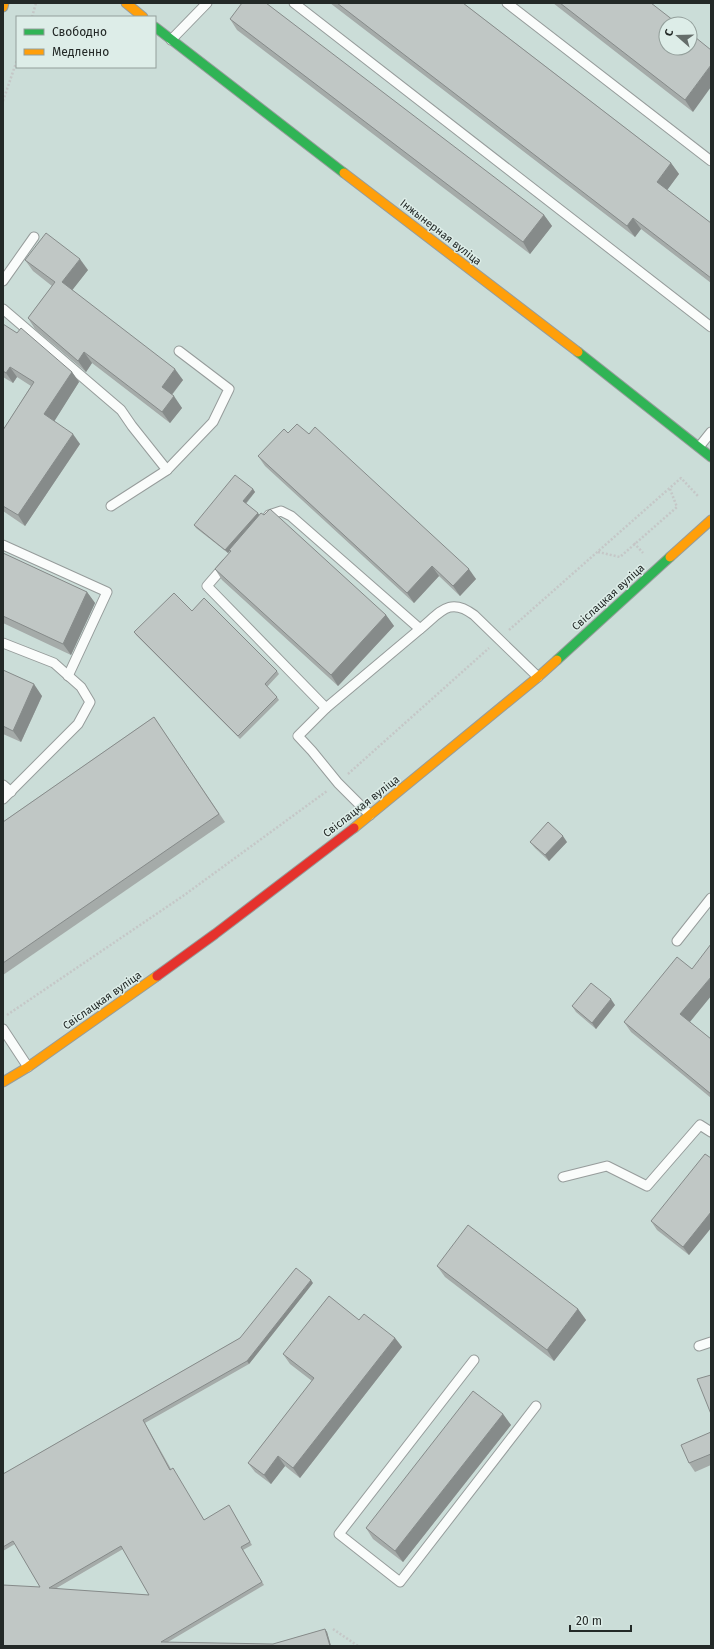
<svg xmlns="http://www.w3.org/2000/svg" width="714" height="1649" viewBox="0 0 714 1649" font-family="'Fira Sans',sans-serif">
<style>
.built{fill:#cbddd8;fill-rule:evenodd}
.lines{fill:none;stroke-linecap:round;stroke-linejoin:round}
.lane-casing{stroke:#969c9b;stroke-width:11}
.fast-casing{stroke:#969c9b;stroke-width:11}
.slow-casing{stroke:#969c9b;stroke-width:11}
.jam-casing{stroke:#969c9b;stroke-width:11}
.path{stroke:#c5c7c7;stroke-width:2.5;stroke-dasharray:2 2;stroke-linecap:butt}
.lane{stroke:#fafcfb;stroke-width:9}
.fast{stroke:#30b455;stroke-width:9}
.slow{stroke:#ff9f0a;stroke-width:9}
.jam{stroke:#e5322d;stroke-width:9}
.wall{fill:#a5aba9;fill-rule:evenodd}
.shaded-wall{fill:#868b8a}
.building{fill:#c0c7c5;stroke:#868b8a;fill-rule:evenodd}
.labels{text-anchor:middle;stroke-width:3;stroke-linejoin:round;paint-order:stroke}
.street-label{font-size:11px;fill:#232927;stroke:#ddede8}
</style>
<rect width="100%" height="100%" fill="#e0eae7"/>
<path class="built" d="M3 3H711V1646H3ZM17 17H155V67H17ZM666 24H690V48H666Z"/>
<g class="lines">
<defs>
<g id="lane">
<path d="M294 3 711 327"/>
<path d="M507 3 711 161"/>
<path d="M171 40 207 3"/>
<path d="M3 281 34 237"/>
<path d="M3 309 121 410 132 426 167 470 111 506"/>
<path d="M699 447 711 432"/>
<path d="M167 470 213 422 229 389 179 351"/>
<path d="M266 519 269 515 281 511 291 516 420 629 326 708"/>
<path d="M3 545 107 592 68 676"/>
<path d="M226 564 207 586 326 708 298 736 312 751 338 783 370 815"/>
<path d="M420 629C440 613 449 596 474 615L538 677"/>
<path d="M3 643 54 663 81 687 90 702 78 724 3 799"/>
<path d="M3 785 11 792"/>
<path d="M677 941 711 898"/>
<path d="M3 1029 28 1067"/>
<path d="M563 1177 607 1166 647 1186 700 1125 711 1132"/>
<path d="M699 1346 711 1342"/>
<path d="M474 1360 339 1534 400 1582 536 1406"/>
</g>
<g id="fast">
<path d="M155 27 344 173"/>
<path d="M578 352 711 457"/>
<path d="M557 660 670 557"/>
</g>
<g id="slow">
<path d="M126 3 143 17"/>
<path d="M3 7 4 3"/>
<path d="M344 173 578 352"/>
<path d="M670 557 711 520"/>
<path d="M354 828 538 677 557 660"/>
<path d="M3 1082 28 1067 157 976"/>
</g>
<path id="jam" d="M157 976 215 934 354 828"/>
</defs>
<use href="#lane" class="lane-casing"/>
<use href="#fast" class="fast-casing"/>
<use href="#slow" class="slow-casing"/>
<use href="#jam" class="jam-casing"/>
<g class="path">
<path d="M32 17 36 3"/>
<path d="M3 101 17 60"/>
<path d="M634 543 643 553"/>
<path d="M598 552 620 557 677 507 670 489"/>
<path d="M509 630 681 478 698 496"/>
<path d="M348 774 489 648"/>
<path d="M7 1015 183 896 327 791"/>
<path d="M333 1629 358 1646"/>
</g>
<use href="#lane" class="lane"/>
<use href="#fast" class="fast"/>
<use href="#slow" class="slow"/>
<use href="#jam" class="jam"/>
</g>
<g class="wall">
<path d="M330 3H463L671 163 679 174 667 190 711 223V283L641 229 635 237Z"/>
<path d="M553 3H651L693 112Z"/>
<path d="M230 19 544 215 552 226 530 254 237 30Z"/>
<path d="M25 260 88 270 72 290 183 380 172 395 182 408 170 423 92 363 86 372 35 329 28 318 52 286 33 271Z"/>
<path d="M3 324 72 372 79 382 54 421 80 444 25 526 3 511V430L31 386 17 377 13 383 3 377Z"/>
<path d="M288 433 309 434 476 579 460 596 439 576 414 603 265 466 258 456Z"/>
<path d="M253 489 255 492 246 504 259 515 386 615 394 626 338 686 222 580 215 569 231 552 230 551 228 553 196 528 194 525Z"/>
<path d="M3 553 87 592 95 603 71 655 3 623Z"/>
<path d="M192 611 277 671 279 674 267 687 277 697 279 700 240 739 136 635 134 632Z"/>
<path d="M3 670 42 696 21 742 3 734Z"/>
<path d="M154 717 225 822 3 975V822Z"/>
<path d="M530 842H567L549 861 535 848Z"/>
<path d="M692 969 711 996 690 1022 711 1039V1098L631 1032 624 1022Z"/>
<path d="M615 1005 596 1029 576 1012 572 1006Z"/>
<path d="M711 1158V1228L689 1255 657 1230 651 1221Z"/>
<path d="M437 1266 578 1309 586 1320 554 1361 445 1277Z"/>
<path d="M313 1283 249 1364 145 1423 171 1469 204 1520 231 1509 252 1545 243 1550 264 1585 168 1642 273 1644 325 1629 327 1632 331 1646H3L40 1587 15 1544 3 1551V1474L240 1338ZM123 1549 149 1595 55 1589Z"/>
<path d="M359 1320 395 1338 402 1347 300 1478 285 1466 271 1484 255 1472 248 1463 312 1381 290 1364 283 1354Z"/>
<path d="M503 1414 511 1425 403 1562 373 1539 366 1528Z"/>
<path d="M711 1432V1465L695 1472 689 1463Z"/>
</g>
<g class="shaded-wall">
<path d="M711 65V87L693 112 685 100Z"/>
<path d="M671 163 679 174 665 193 657 182Z"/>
<path d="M544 215 552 226 530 254 523 242Z"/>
<path d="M633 218 641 229 635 237 627 226Z"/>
<path d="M80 259 88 270 70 293 62 282Z"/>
<path d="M84 352 92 363 86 372 78 361Z"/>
<path d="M10 367 17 377 13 383 6 373Z"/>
<path d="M175 369 183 380 169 398 162 387Z"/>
<path d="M72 372 79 382 52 425 44 414Z"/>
<path d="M174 396 182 408 170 423 162 412Z"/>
<path d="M73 434 80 444 25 526 18 515Z"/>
<path d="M253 489 255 492 245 504 243 501Z"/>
<path d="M258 513 260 516 228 553 225 550Z"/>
<path d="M432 566 439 576 414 603 407 593Z"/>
<path d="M469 569 476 579 460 596 453 586Z"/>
<path d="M87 592 95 603 71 655 63 644Z"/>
<path d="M386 615 394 626 338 686 331 675Z"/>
<path d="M34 684 42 696 21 742 13 731Z"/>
<path d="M563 836 567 842 549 861 545 855Z"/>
<path d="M711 977V996L688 1024 680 1014Z"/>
<path d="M611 999 615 1005 596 1029 592 1023Z"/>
<path d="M711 1212V1228L689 1255 683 1247Z"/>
<path d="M311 1280 313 1283 249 1364 247 1361Z"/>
<path d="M578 1309 586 1320 554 1361 547 1350Z"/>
<path d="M395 1338 402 1347 300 1478 293 1468Z"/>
<path d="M503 1414 511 1425 403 1562 395 1551Z"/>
<path d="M278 1456 285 1466 271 1484 264 1475Z"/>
<path d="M325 1629 327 1632 331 1646H330Z"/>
</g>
<g class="building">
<path d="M242 3H266L544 215 523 242 230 19Z"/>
<path d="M337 3H463L671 163 657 182 711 223V278L633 218 627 226Z"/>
<path d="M560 3H651L678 24H666V48H690V33L711 50V65L685 100Z"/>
<path d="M46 233 80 259 62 282 175 369 162 387 174 396 162 412 84 352 78 361 28 318 55 282 25 260Z"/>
<path d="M3 324 17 333 21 328 72 372 44 414 73 434 18 515 3 506V430L34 382 10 367 6 373 3 371Z"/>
<path d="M297 424 309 434 315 427 469 569 453 586 432 566 407 593 258 456 284 429 288 433Z"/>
<path d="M235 475 253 489 243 501 258 513 225 550 194 525Z"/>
<path d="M270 509 386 615 331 675 215 569 231 551 229 550 261 513 264 515Z"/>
<path d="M3 553 87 592 63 644 3 616Z"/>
<path d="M174 593 192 611 204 598 277 671 265 684 277 697 238 736 134 632Z"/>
<path d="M3 670 34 684 13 731 3 726Z"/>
<path d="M154 717 219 814 3 963V822Z"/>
<path d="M548 822 563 836 545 855 530 842Z"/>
<path d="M711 944V977L680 1014 711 1039V1094L624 1022 677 957 692 969Z"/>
<path d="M591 983 611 999 592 1023 572 1006Z"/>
<path d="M705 1154 711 1158V1212L683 1247 651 1221Z"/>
<path d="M468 1225 578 1309 547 1350 437 1266Z"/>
<path d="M296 1268 311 1280 247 1361 143 1420 170 1470 173 1468 204 1520 229 1505 250 1542 241 1547 262 1582 161 1642 273 1644 325 1629 330 1646H3V1585L40 1587 13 1541 3 1547V1474L240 1338ZM121 1546 149 1595 49 1588Z"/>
<path d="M329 1296 359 1320 364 1314 395 1338 293 1468 278 1456 264 1475 248 1463 314 1378 283 1354Z"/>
<path d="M711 1375V1414L697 1379Z"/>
<path d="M473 1391 503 1414 395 1551 366 1528Z"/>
<path d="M711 1432V1454L689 1463 681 1445Z"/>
</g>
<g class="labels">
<g class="street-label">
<text transform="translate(441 232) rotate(38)" y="4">Інжынерная вуліца</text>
<text transform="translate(608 597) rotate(-42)" y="4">Свіслацкая вуліца</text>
<text transform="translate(361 806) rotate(-38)" y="4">Свіслацкая вуліца</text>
<text transform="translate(102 1000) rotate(-35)" y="4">Свіслацкая вуліца</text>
</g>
</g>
<rect width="714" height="1649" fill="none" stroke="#232927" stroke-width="8"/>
<rect x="16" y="16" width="140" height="52" fill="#ddede8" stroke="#939f9b"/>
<rect x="24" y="29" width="20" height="6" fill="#30b455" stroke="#939f9b"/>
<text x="52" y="36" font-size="12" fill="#232927">Свободно</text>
<rect x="24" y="49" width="20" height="6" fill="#ff9f0a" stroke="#939f9b"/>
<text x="52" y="56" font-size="12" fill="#232927">Медленно</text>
<g transform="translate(678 36) rotate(290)"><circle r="19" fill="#ddede8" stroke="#939f9b"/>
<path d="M0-3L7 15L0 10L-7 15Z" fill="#656d6a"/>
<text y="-6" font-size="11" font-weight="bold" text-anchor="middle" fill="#232927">С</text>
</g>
<path d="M570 1625v6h61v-6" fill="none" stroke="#232927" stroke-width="2"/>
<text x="576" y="1625" font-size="12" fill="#232927" stroke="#ddede8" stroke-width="3" paint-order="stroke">20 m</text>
</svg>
